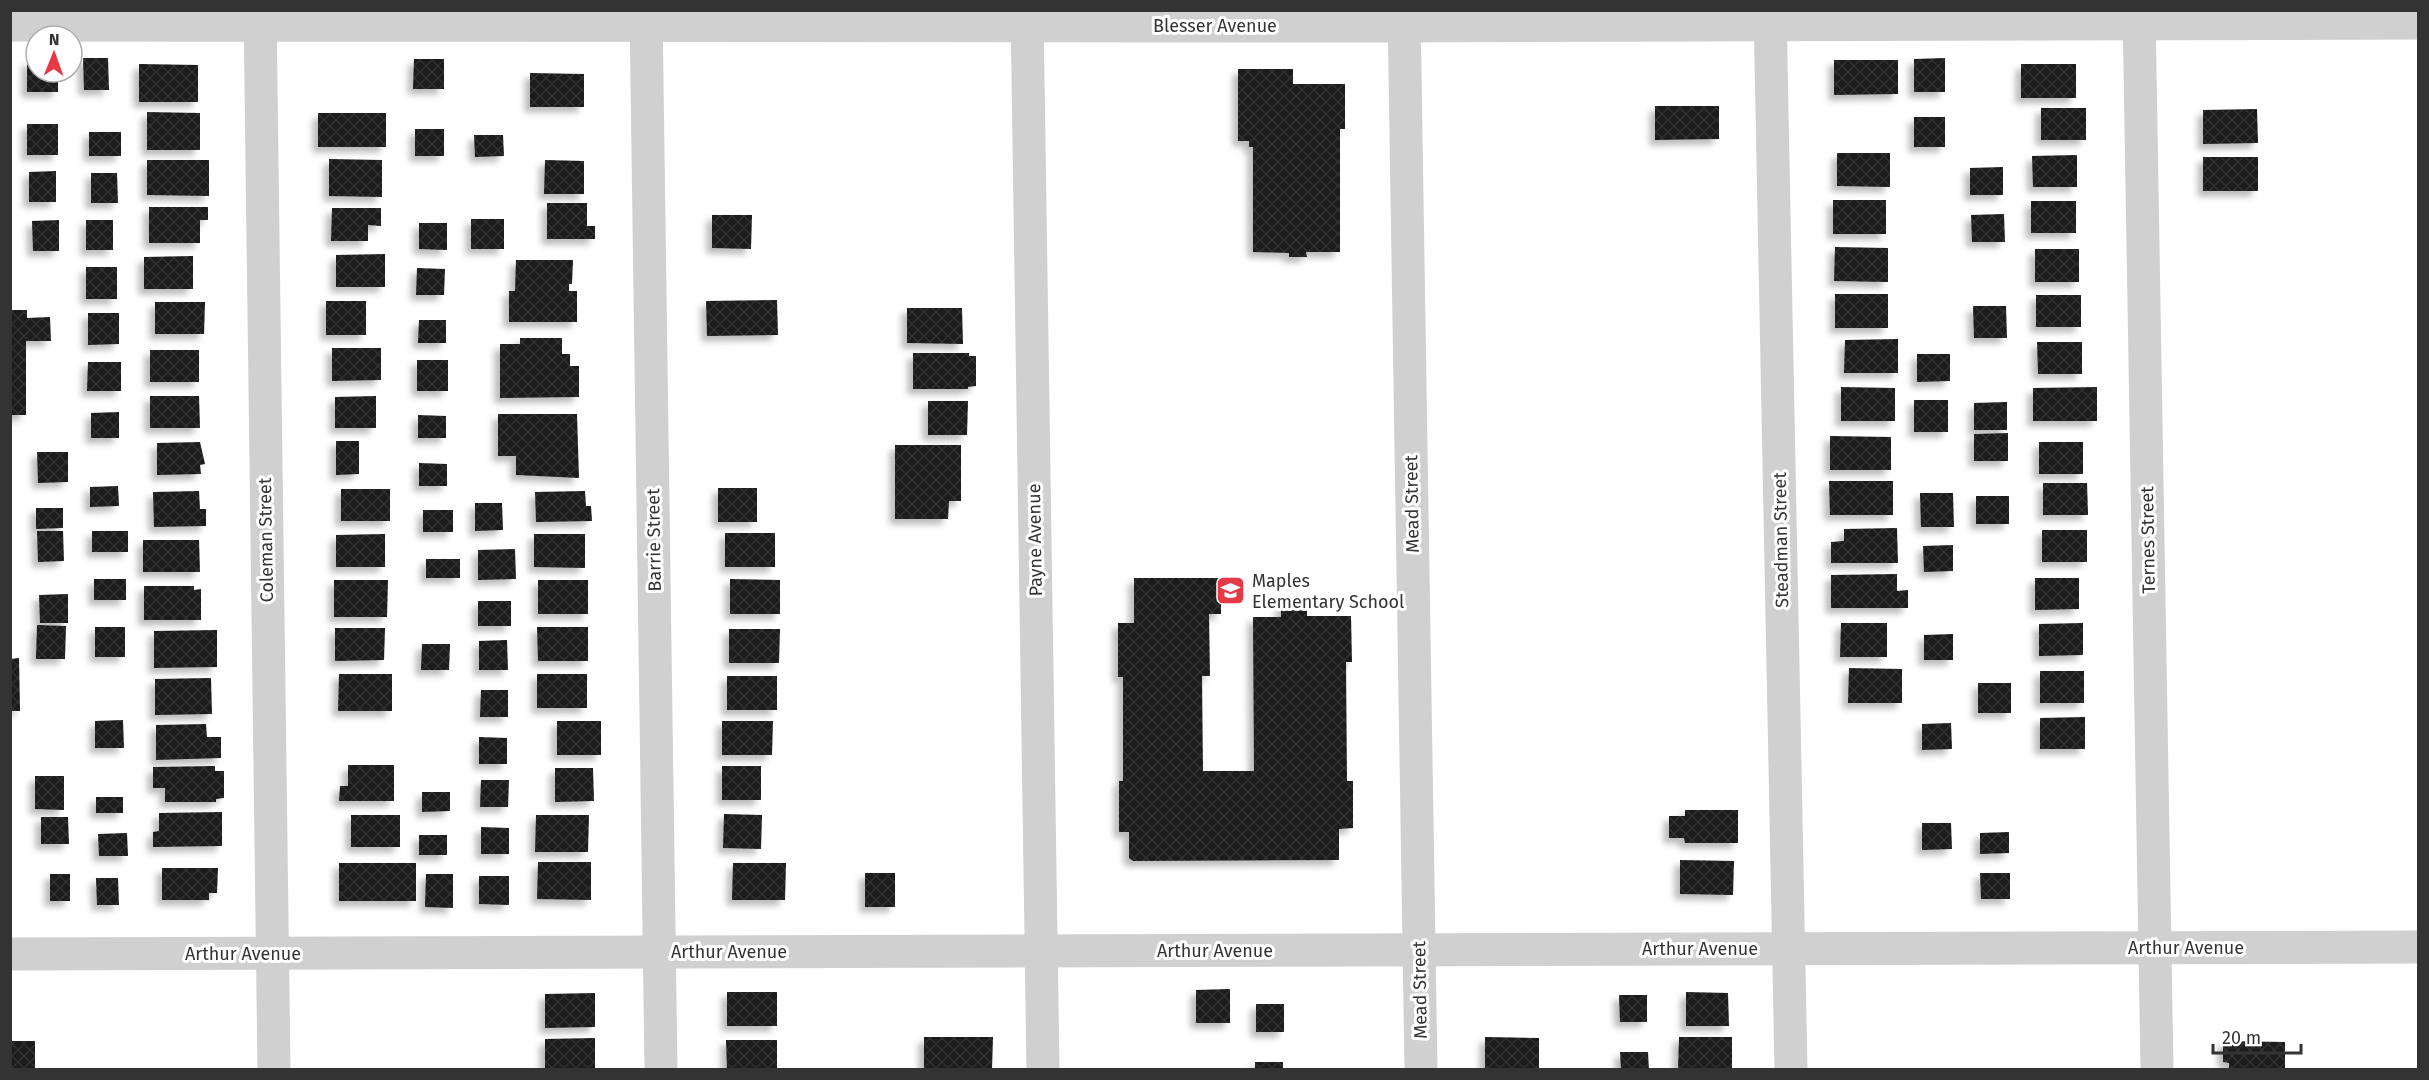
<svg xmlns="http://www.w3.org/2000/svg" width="2429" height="1080" viewBox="0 0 2429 1080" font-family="'Fira Sans',sans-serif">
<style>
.building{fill:url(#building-cross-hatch);filter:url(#shadow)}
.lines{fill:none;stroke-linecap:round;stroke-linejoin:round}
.street{stroke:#d0d0d0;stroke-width:33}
.labels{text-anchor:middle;stroke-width:6;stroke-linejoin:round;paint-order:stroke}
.street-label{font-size:18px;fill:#333;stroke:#fff}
.poi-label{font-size:18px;fill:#333;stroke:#fff;text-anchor:start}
</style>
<defs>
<pattern id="building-cross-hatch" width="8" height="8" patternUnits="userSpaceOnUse" patternTransform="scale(1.5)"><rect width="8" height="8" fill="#1a1a1a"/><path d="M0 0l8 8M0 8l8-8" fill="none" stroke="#333"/></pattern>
<filter id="shadow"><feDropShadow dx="-5.5" dy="5.5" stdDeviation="3" flood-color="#0004"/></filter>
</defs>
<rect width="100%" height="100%" fill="#fff"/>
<g class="building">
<path d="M83 58H108L109 90H84Z"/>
<path d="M1945 58V92H1914V59Z"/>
<path d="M414 59H444V89H413Z"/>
<path d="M1834 60H1898V94L1834 95Z"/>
<path d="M27 61H36V72H58V92H27Z"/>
<path d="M139 64 198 65V102H139Z"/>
<rect x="2021" y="64" width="55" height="34"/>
<path d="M1238 69H1293V84H1345V129H1340V252H1306L1307 257H1289V253L1253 252V147H1249V141H1238Z"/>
<path d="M530 73 584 74V107H530Z"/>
<path d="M1655 106H1719V139L1655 140Z"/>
<rect x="2041" y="108" width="45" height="32"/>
<path d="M2257 109 2258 143 2203 144V110Z"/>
<path d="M147 112 200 113V150H147Z"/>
<rect x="318" y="113" width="68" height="34"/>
<rect x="1914" y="117" width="31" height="30"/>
<rect x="27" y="124" width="31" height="31"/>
<rect x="415" y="129" width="29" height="27"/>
<rect x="89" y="132" width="32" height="24"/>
<path d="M474 135H503L504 156 475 157Z"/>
<path d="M1837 153H1890V187L1837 186Z"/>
<path d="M2077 155V187H2033L2032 156Z"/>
<rect x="2203" y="157" width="55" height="34"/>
<path d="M329 159 382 160V197L329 196Z"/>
<path d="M147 160H209V196L147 195Z"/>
<path d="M545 160 584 161V194H544Z"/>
<path d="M2003 167V195H1970V168Z"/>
<path d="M56 171V202H29V172Z"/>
<path d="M91 173H117L118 203H91Z"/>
<rect x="1833" y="200" width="53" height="34"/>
<rect x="2031" y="201" width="45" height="32"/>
<path d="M547 203H587V226H595V239H547Z"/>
<path d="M149 207H208V220H200V243H149Z"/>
<path d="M332 208H381V226L368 225V241H331Z"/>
<path d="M2004 214 2005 242H1972L1971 215Z"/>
<path d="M712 215H752L751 249 712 248Z"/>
<rect x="471" y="219" width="33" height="30"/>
<path d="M59 220V251H33L32 221Z"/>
<rect x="86" y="220" width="27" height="30"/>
<path d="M419 223H447V250L419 249Z"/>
<path d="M1835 247 1888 248V282L1834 281Z"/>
<rect x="2035" y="249" width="44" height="33"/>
<path d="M385 254V287H336V255Z"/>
<path d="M193 256V289H144V257Z"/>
<path d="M516 260H573L572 284H569V291H577V322H509V291H515Z"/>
<rect x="86" y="267" width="31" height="32"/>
<path d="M417 268 445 269 444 295H416Z"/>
<rect x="1835" y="294" width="53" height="34"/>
<rect x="2036" y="295" width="45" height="32"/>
<path d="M777 300 778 335 707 336 706 301Z"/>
<rect x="326" y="301" width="40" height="34"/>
<path d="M155 302H205L204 334H155Z"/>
<path d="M1973 306H2006L2007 338H1974Z"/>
<path d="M907 308H962L963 344 907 343Z"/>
<path d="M10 310H27V318L50 317 51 341H26V415H10Z"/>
<path d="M88 313H119V344L88 345Z"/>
<path d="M419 320H446V343H418Z"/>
<path d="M520 338H562V354H570V366H579V397L500 398V344H520Z"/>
<path d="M1898 339V373H1844L1845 340Z"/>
<path d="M2037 342H2082V374H2038Z"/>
<path d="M332 348H381V380L332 381Z"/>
<rect x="150" y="350" width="49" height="32"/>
<path d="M913 353H969V356H976V386L968 387V389H913Z"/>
<path d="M1917 354H1950V381L1917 382Z"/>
<rect x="417" y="360" width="31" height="31"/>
<path d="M88 362H121V391H87Z"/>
<path d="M1841 387 1895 388V421H1841Z"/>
<path d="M2097 387V421H2033V388Z"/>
<path d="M150 396H199L200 428H150Z"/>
<path d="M376 396V428H335V397Z"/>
<rect x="1914" y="400" width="34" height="32"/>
<path d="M928 401H968L967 435H928Z"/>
<path d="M2007 402V430H1974V403Z"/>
<path d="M119 412V438H91V413Z"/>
<path d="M498 414H577L579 478 516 475V456H498Z"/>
<path d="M418 415 446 416V438H418Z"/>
<path d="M2008 433V461H1974V434Z"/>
<path d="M1830 436 1891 437V470H1830Z"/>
<path d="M336 441H359V474L336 475Z"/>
<path d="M200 442 205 464 200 465 201 474 157 475V443Z"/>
<rect x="2039" y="442" width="44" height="32"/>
<path d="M895 445H961V501H949L948 519H895Z"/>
<path d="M37 452H68V482L38 483Z"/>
<path d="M419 463 447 464V486H419Z"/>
<path d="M1829 481H1893V515H1830Z"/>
<path d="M2043 483H2087L2088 515H2043Z"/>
<path d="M118 486 119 506 90 507V487Z"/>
<rect x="718" y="488" width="39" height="34"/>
<rect x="341" y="489" width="49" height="32"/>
<path d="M199 491 200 509H206V526L154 527 153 492Z"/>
<path d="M585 491 586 506H591L592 521 536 522 535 492Z"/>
<path d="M1920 493H1953L1954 527H1921Z"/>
<rect x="1976" y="496" width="33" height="28"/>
<path d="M475 503H502L503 530 475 531Z"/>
<path d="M36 508H63V528L36 529Z"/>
<rect x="423" y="510" width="30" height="22"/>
<path d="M1897 528 1898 563H1831V542L1844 541V529Z"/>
<rect x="2042" y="530" width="45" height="32"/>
<path d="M37 531H63L64 561 38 562Z"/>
<rect x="92" y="531" width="36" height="21"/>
<rect x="725" y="533" width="50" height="34"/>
<path d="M385 534V567H336V535Z"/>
<path d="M534 534H585V568L534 567Z"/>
<path d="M143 540H199L200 572H143Z"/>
<path d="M1953 545V571L1924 572 1923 546Z"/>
<path d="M515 549 516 579 478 580V550Z"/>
<rect x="426" y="559" width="34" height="19"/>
<path d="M1897 574V591L1908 590V608H1831V575Z"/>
<path d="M1134 578H1221V614H1209L1210 676H1202L1203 771H1254L1253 617H1281V603L1307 602V616H1351L1352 662H1346L1347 781H1353V828L1339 829V860L1133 861 1129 858V832H1119V781H1123V677H1118V623H1134Z"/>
<path d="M2035 578H2079V609L2035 610Z"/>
<rect x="94" y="579" width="32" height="21"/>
<path d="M730 579 780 580V614H730Z"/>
<path d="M334 580H388L387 617H334Z"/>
<rect x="538" y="580" width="50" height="34"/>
<path d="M144 586H194V590L201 589V620H144Z"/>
<path d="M68 594V623H40L39 595Z"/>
<rect x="478" y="601" width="33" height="25"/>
<path d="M1841 623H1887V657H1840Z"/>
<path d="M2083 623V655L2039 656V624Z"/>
<path d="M37 625 66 626 65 659H36Z"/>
<rect x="95" y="627" width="30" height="30"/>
<path d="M537 627H588V661H538Z"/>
<path d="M335 628H385L384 660 335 661Z"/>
<path d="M729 629H780L779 663H729Z"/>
<path d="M217 630V667L154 668V631Z"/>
<path d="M1953 634V660H1924V635Z"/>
<path d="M507 640 508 670H479V641Z"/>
<path d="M422 644H450L449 670H421Z"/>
<path d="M19 658 20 711H10V659Z"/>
<path d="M1849 668 1902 669V703H1848Z"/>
<rect x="2040" y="671" width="44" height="32"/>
<path d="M339 674H392V711H338Z"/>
<rect x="537" y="674" width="50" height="34"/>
<rect x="727" y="676" width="50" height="34"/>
<path d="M211 678 212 714 155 715V679Z"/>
<rect x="1978" y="683" width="33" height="30"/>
<path d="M481 690H508V717H480Z"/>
<path d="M2085 717V749H2040V718Z"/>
<path d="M123 720 124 748H95V721Z"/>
<rect x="557" y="721" width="44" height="34"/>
<path d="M722 721H773L772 755H722Z"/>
<path d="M1951 723 1952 749 1922 750V724Z"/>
<path d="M206 724 207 737H221V758L156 760V725Z"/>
<path d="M479 737 507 738V764H479Z"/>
<path d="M348 765H394V801H339L340 786H348Z"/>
<path d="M215 766V771H224V798L216 799V802H165V788H153V767Z"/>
<rect x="722" y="766" width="39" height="34"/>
<path d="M555 768H593L594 801 555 802Z"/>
<path d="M35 776H64V810L35 809Z"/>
<path d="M481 780H509L508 807H480Z"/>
<path d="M422 792H450V811L422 812Z"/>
<rect x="96" y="797" width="27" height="16"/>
<path d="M1685 810H1738V843H1685L1684 838H1669V816H1685Z"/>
<path d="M222 812V846L153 847V832L159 831V813Z"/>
<path d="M724 814 762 815 761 849 723 848Z"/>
<rect x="351" y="815" width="49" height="32"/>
<path d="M536 815H589L588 852H535Z"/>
<path d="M41 817H68L69 844H41Z"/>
<path d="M1922 823H1951L1952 849 1922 850Z"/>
<path d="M481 827 509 828V854H481Z"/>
<path d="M2009 832V853L1980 854V833Z"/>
<path d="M127 833 128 856H99L98 834Z"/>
<rect x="419" y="835" width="28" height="20"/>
<path d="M1680 860 1734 861 1733 895 1680 894Z"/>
<path d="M538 862H591V900L537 899Z"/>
<rect x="339" y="863" width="77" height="38"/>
<path d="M733 863H786L785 900H732Z"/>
<path d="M162 868H218L217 893H209V900H162Z"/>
<rect x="865" y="873" width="30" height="34"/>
<path d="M1980 873H2010V899H1981Z"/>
<rect x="50" y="874" width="20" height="27"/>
<path d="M426 874H453V908L425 907Z"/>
<path d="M479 876H509V905L479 904Z"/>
<path d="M96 878H118L119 905H97Z"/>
<path d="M1230 989V1023H1196V990Z"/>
<rect x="727" y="992" width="50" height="34"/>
<path d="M1686 992 1728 993 1729 1026H1686Z"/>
<path d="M595 993V1027L545 1028V994Z"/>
<path d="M1619 995H1647V1022H1620Z"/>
<rect x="1256" y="1004" width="28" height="28"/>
<path d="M924 1037H993L992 1070H924Z"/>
<path d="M1485 1037 1539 1038V1070H1485Z"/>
<path d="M1679 1037H1732V1070H1678Z"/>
<path d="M595 1038V1070H545V1039Z"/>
<path d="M726 1040H777V1070H727Z"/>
<rect x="10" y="1041" width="25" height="29"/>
<path d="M2223 1041 2285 1042V1070H2229V1063L2223 1062Z"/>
<path d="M1620 1052H1648L1649 1070H1621Z"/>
<rect x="1255" y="1062" width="28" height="8"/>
</g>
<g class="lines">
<g class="street">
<path d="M260 10 274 1070"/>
<path d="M646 10 661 1070"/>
<path d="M1027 10 1043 1070"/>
<path d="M1404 10 1421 1070"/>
<path d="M1770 10 1791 1070"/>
<path d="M2139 10 2157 1070"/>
<path d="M10 25 1380 26 2418 23"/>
<path d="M10 954 2418 947"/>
</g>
</g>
<defs>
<symbol id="school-square" viewBox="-11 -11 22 22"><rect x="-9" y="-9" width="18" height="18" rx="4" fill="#e63946" stroke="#fff"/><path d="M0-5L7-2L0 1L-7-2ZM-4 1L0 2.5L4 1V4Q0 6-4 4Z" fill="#fff"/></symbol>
</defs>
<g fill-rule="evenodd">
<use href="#school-square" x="1214" y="574" width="33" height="33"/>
</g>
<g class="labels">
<g class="street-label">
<text x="1215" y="32">Blesser Avenue</text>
<text transform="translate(1412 504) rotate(-91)" y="6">Mead Street</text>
<text transform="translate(266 540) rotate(-91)" y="6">Coleman Street</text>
<text transform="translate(654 540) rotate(-91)" y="6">Barrie Street</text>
<text transform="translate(1035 540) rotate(-91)" y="6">Payne Avenue</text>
<text transform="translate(1781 540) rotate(-91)" y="6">Steadman Street</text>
<text transform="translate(2148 540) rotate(-91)" y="6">Ternes Street</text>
<text x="2186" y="954">Arthur Avenue</text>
<text x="1700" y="955">Arthur Avenue</text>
<text x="1215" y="957">Arthur Avenue</text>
<text x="729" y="958">Arthur Avenue</text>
<text x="243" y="960">Arthur Avenue</text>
<text transform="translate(1420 990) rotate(-91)" y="6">Mead Street</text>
</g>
<g class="poi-label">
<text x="1252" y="587">Maples<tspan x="1252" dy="21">Elementary School</tspan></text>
</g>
</g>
<rect width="2429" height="1080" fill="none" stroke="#333333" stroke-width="24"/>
<g transform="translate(54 54) rotate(1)"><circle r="28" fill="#ffffff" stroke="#adadad" stroke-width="1.5"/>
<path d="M0-4.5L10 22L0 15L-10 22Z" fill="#e63946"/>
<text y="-9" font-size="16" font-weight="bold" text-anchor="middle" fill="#333333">N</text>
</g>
<path d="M2213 1044v9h88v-9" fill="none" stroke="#333333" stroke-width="3"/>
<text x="2222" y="1044" font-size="18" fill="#333333" stroke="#ffffff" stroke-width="4.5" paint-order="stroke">20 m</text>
</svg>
